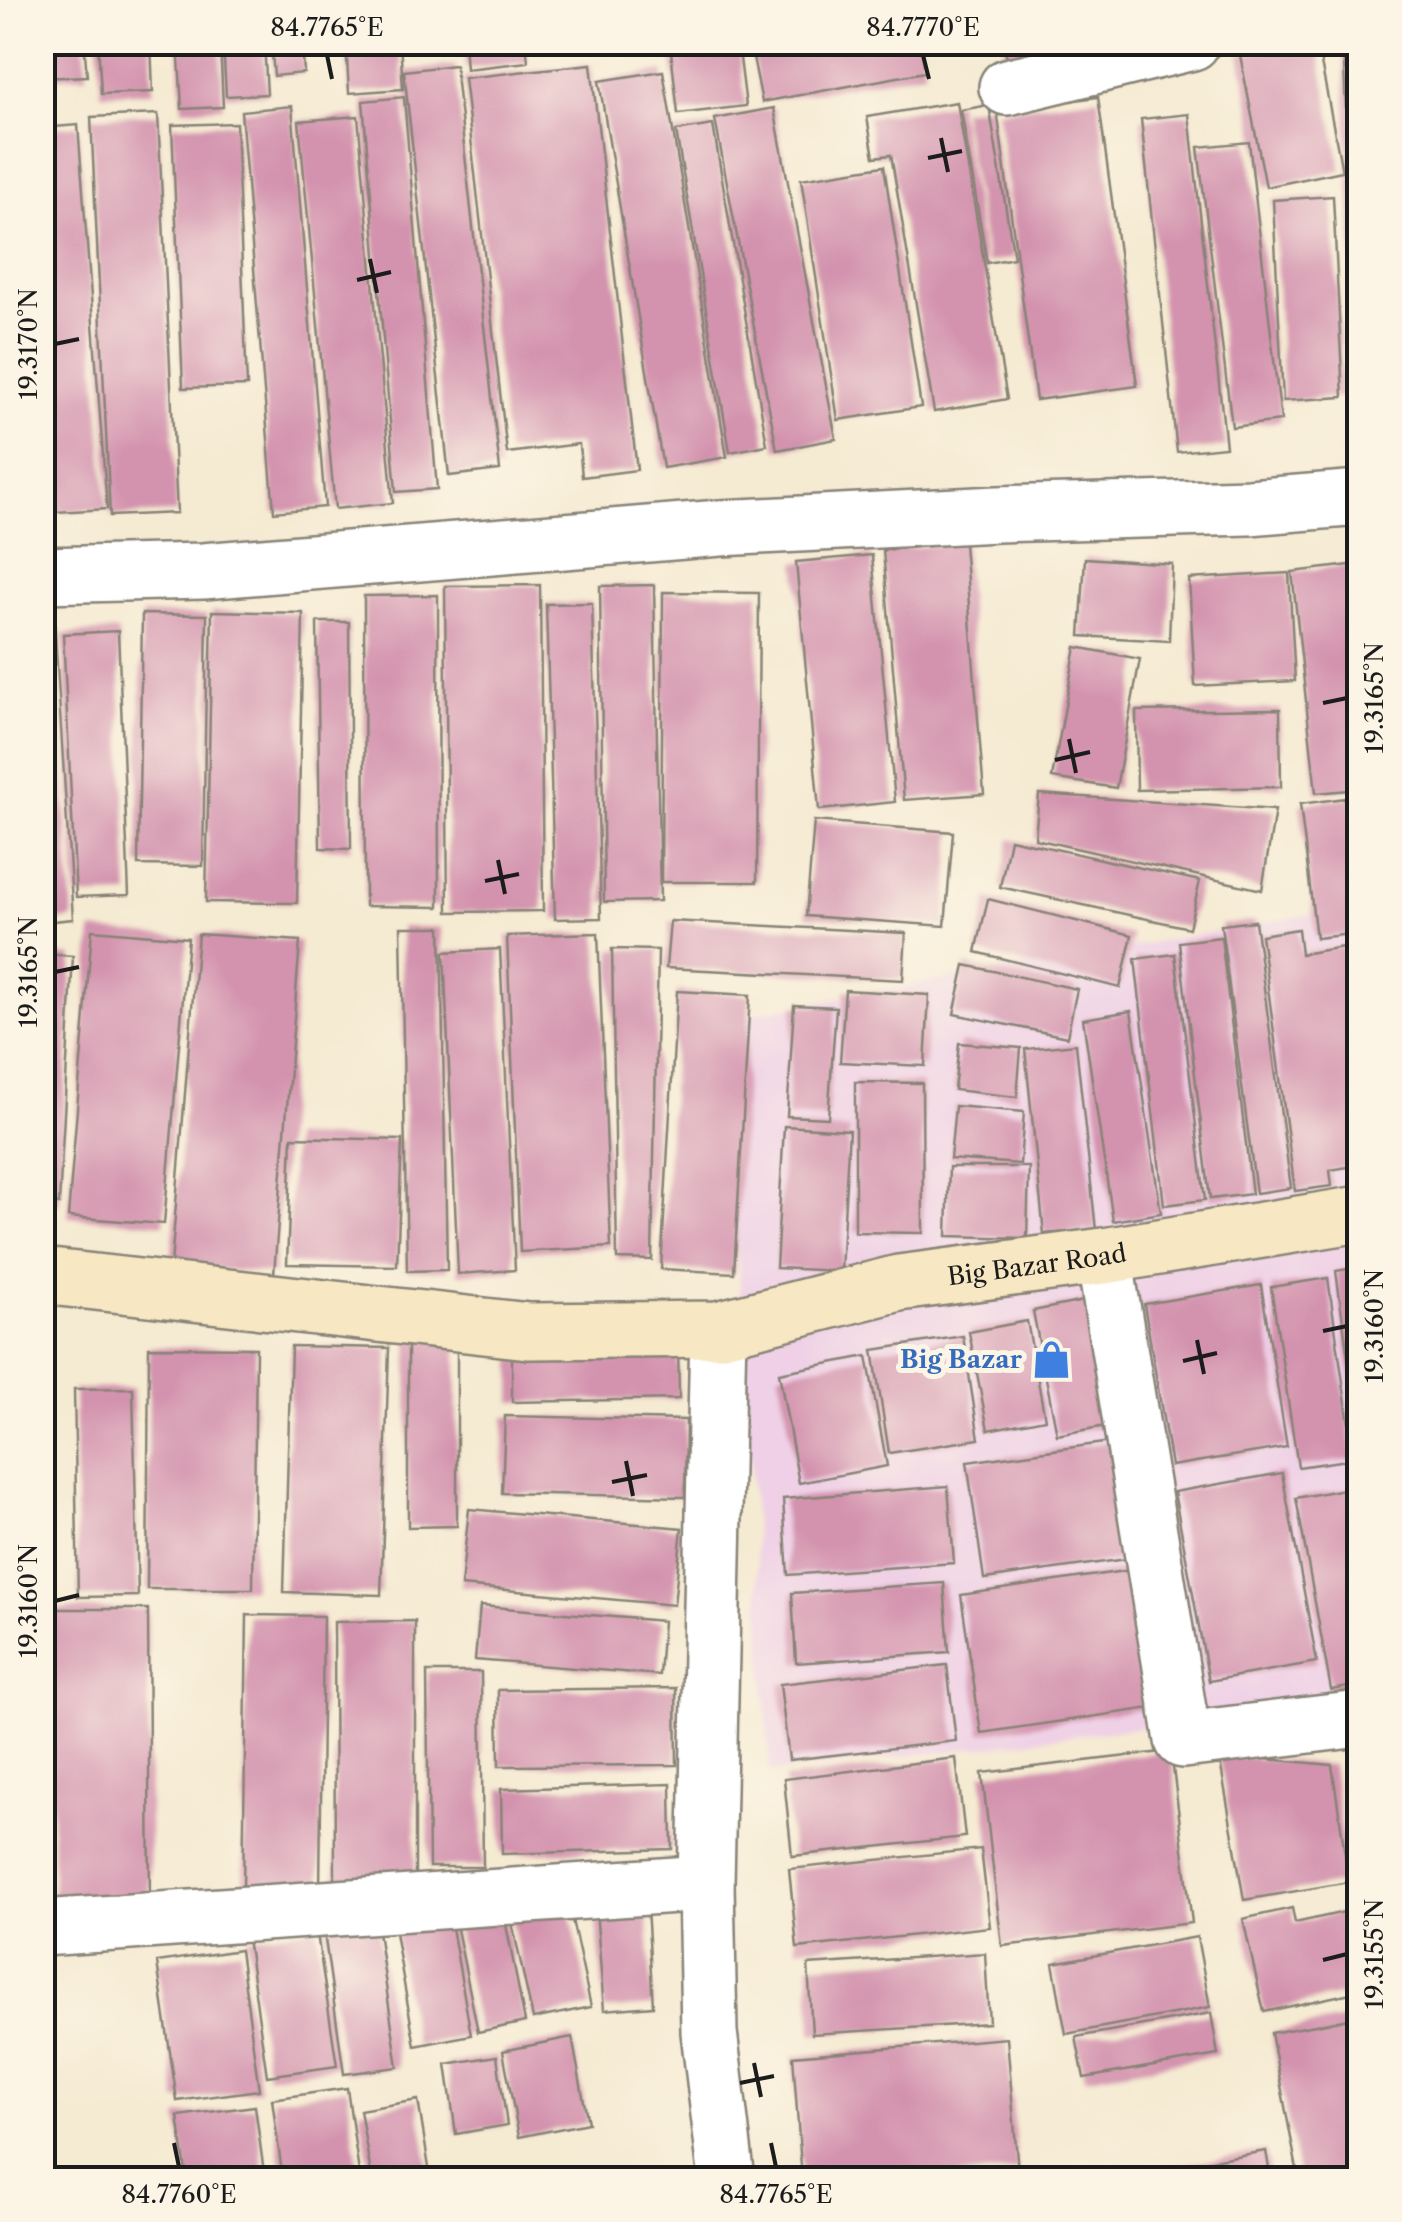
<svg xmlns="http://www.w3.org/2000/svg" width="1402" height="2222" viewBox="0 0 1402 2222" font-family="'Libre Caslon Text',serif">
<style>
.built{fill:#efd0e6}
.building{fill:#d393ae}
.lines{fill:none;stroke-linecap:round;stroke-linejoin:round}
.street-casing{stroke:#888377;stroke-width:60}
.secondary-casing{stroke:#888377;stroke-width:60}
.street{stroke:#fff;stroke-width:55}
.secondary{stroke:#f7e8c3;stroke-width:55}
.ticks{fill:none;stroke:#1c1c1c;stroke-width:4}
.labels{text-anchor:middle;stroke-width:10;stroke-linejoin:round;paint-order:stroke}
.street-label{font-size:25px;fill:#1c1c1c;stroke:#fcf5e5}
.shop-label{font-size:25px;font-weight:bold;fill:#366cbe;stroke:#fcf5e5;text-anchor:end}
.neatline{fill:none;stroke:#1c1c1c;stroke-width:4}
.ticks-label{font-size:25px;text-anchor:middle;fill:#1c1c1c}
</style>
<rect width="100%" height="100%" fill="#fcf5e5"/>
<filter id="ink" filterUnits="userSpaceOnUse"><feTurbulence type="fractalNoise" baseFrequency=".01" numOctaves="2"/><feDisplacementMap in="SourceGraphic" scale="20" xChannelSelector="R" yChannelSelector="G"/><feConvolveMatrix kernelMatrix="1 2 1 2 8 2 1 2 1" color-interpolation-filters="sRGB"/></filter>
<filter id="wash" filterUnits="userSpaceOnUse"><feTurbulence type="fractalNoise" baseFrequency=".0048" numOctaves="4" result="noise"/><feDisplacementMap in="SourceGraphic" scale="40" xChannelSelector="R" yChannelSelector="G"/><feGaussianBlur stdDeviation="2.25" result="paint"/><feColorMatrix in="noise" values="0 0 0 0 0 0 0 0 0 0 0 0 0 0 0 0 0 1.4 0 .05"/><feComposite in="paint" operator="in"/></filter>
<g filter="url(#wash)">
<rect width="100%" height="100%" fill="#f5ead2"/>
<path class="built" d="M1359 906V1700L770 1773 723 1019Z"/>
<g id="blocks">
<g class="building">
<path d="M42 42H84L87 76 42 78Z"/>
<path d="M98 42H151L153 92 101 94Z"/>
<path d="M178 42H220L223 107 182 109Z"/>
<path d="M223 42H264L267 94 226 96Z"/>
<path d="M271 42H302L304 73 274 76Z"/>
<path d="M346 42H400L403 89 349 93Z"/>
<path d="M405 42H459V45L406 49Z"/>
<path d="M464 42H526L528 62 466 69Z"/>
<path d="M670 42H738L746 106 678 114Z"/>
<path d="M750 42H920L925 72 762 102Z"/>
<path d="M1001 42H1072V43L1011 66Z"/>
<path d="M1306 42H1317L1342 171 1266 187 1240 55Z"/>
<path d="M1343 42H1360V315H1355Z"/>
<path d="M591 64 637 470 582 477 579 444 507 453 464 78Z"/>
<path d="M455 65 500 470 449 476 404 71Z"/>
<path d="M663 71 727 457 663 468 599 81Z"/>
<path d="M404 97 437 489 396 492 363 101Z"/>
<path d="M1098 97 1137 386 1036 400 997 110Z"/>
<path d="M957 102 1007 399 934 412 891 155 874 157 867 117Z"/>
<path d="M989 105 1014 258 987 263 961 110Z"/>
<path d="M292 106 325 507 274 512 241 111Z"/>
<path d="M774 108 836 439 777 450 715 119Z"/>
<path d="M158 114 177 513 110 516 91 117Z"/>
<path d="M1189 114 1226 447 1177 452 1141 119Z"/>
<path d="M358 116 393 503 335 509 299 121Z"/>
<path d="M236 123 247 386 183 388 172 125Z"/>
<path d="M78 125 107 509 56 512 42 326V128Z"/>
<path d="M713 125 767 445 730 452 676 131Z"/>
<path d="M1249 142 1281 421 1232 427 1198 147Z"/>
<path d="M884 166 921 407 838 420 801 179Z"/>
<path d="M1333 196 1343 397 1283 401 1273 200Z"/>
<path d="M964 543 984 794 904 800 883 550Z"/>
<path d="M872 555 895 802 819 810 796 562Z"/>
<path d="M1085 558 1172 564 1169 641 1080 636Z"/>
<path d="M1359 564 1360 789 1316 793 1292 572Z"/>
<path d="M1289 573 1295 681 1195 686 1189 579Z"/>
<path d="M540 585 543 911 448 912 445 586Z"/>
<path d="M654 585 660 901 604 902 600 586Z"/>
<path d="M663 592 759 593 757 882H661Z"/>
<path d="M438 595 439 907 365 906 364 596Z"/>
<path d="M592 603 601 918 555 919 546 604Z"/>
<path d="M212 611 303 613 297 903 206 902Z"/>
<path d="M142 614 207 615 203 866 138 865Z"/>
<path d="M54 617 73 919 42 922V618Z"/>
<path d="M317 622H349L351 849 320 848Z"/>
<path d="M118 631 129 895 76 897 63 634Z"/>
<path d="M1076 647 1140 659 1116 788 1052 778Z"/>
<path d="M1280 709 1281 787 1137 790 1136 711Z"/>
<path d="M1039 794 1275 810 1262 890 1035 839Z"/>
<path d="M1360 796V933L1316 938 1300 804Z"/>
<path d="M814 821 953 832 945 926 806 916Z"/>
<path d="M1010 839 1200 881 1189 928 1000 887Z"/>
<path d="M988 899 1132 935 1120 988 976 952Z"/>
<path d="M670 921 906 933 903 980 666 968Z"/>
<path d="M1255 921 1291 1188 1256 1193 1221 925Z"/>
<path d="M401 927H441L447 1270 407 1271Z"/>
<path d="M1298 929 1301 954 1343 947 1360 1062V1165L1330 1170 1332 1186 1295 1191 1261 935Z"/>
<path d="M92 930 188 938 164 1224 68 1217Z"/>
<path d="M598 933 611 1247 520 1252 507 936Z"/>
<path d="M198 934 300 941 274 1274 171 1265Z"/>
<path d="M1221 937 1252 1194 1210 1199 1179 942Z"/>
<path d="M1360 946V1030H1357L1346 948Z"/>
<path d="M500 949 515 1270 458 1274 444 952Z"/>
<path d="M612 949 658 950 652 1260 617 1259Z"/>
<path d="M42 954 73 956 59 1204 42 1203Z"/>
<path d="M1175 954 1205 1200 1164 1205 1135 959Z"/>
<path d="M965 965 1077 989 1067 1037 954 1014Z"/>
<path d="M845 990 929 995 925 1066 840 1062Z"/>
<path d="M677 991 750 995 734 1273 661 1269Z"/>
<path d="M794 1005 836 1007 828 1118 787 1116Z"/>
<path d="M1131 1011 1161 1213 1113 1221 1083 1019Z"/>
<path d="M959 1043 1021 1048 1017 1097 954 1090Z"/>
<path d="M1076 1044 1096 1230 1044 1234 1025 1049Z"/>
<path d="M855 1082 922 1083 923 1233 855 1232Z"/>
<path d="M955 1106 1024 1112 1020 1164 950 1159Z"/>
<path d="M784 1126 849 1130 841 1271 776 1268Z"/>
<path d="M292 1137 402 1140 397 1266 287 1264Z"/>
<path d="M949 1167H1029L1027 1238 947 1236Z"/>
<path d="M1360 1267V1423H1357L1336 1271Z"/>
<path d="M1328 1278 1354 1459 1298 1467 1271 1287Z"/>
<path d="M1261 1285 1287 1447 1171 1466 1144 1304Z"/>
<path d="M1104 1297 1127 1422 1057 1435 1033 1311Z"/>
<path d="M1027 1321 1045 1419 988 1430 969 1332Z"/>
<path d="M963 1336 979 1439 889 1453 873 1350Z"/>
<path d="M457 1339V1526L408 1527V1340Z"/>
<path d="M678 1342 679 1399 512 1402V1345Z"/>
<path d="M291 1346 389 1348 381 1595 284 1592Z"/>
<path d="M149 1347 256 1348 253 1589H147Z"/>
<path d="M867 1356 887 1466 799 1483 779 1373Z"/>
<path d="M133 1388 138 1596 78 1597 74 1389Z"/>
<path d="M505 1416 686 1420 685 1497 502 1493Z"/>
<path d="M1125 1440 1141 1557 984 1579 967 1462Z"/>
<path d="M1282 1473 1317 1662 1209 1681 1174 1492Z"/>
<path d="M948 1486 954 1563 788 1575 783 1499Z"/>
<path d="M1360 1486V1685L1331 1690 1296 1498Z"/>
<path d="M469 1509 682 1528 674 1605 461 1586Z"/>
<path d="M1152 1567 1172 1705 981 1733 961 1595Z"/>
<path d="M944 1583 949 1652 796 1663 792 1593Z"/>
<path d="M480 1606 663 1621 659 1675 475 1660Z"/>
<path d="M50 1609H148L150 1913 53 1914Z"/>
<path d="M247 1615 323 1616 320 1892 243 1891Z"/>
<path d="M415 1621V1886L335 1885 334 1622Z"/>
<path d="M947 1665 956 1741 789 1760 780 1684Z"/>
<path d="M427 1672H481L483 1867H429Z"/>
<path d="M676 1688 677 1765 499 1766 498 1690Z"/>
<path d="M1171 1751 1192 1923 1002 1946 982 1773Z"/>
<path d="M1219 1755 1332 1765 1349 1882 1244 1900Z"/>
<path d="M956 1758 965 1837 792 1856 784 1779Z"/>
<path d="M671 1784 672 1849 502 1854 501 1789Z"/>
<path d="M981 1849 990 1927 797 1948 789 1869Z"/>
<path d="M502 1904 525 2022 478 2032 454 1914Z"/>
<path d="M448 1905 471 2035 415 2046 392 1915Z"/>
<path d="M569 1906 591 2007 533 2019 511 1918Z"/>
<path d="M647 1907 653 2006 604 2010 596 1910Z"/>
<path d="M1292 1908 1295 1923 1349 1911 1360 1969V1991L1264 2012 1243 1919Z"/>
<path d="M375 1911 398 2067 344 2074 322 1918Z"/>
<path d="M316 1927 337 2066 267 2076 247 1938Z"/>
<path d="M1197 1937 1210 2007 1066 2034 1053 1963Z"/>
<path d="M240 1950 259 2090 177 2101 157 1962Z"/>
<path d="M985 1953 989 2023 812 2034 808 1965Z"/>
<path d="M1211 2013 1218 2055 1084 2078 1076 2037Z"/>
<path d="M1360 2017V2180H1299L1271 2033Z"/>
<path d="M572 2037 588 2123 519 2137 503 2051Z"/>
<path d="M1007 2038 1018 2171 921 2180H802L793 2056Z"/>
<path d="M497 2056 507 2125 456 2134 446 2064Z"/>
<path d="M347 2088 360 2180H283L272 2099Z"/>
<path d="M418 2100 431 2180H372L360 2110Z"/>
<path d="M255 2106 265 2180H187L178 2116Z"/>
<path d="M1266 2151 1271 2180H1111V2177Z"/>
</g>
</g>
</g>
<g filter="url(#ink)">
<use href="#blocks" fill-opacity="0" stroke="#888377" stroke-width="2.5"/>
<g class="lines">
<defs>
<g id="street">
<path d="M1007 87 1192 42"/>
<path d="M42 575 203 571 720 528 997 514 1249 507 1360 498"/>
<path d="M1104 1256 1183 1740 1360 1719"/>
<path d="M718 1329 706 1883 709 2032 727 2180"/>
<path d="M42 1928 706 1883"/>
</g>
<g id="secondary">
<path id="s1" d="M42 1276 529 1331 718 1329 899 1283 1104 1256 1360 1214"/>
</g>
</defs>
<use href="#street" class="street-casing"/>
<use href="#secondary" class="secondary-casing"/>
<use href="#street" class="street"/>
<use href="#secondary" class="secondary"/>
</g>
</g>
<path class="ticks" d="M327 55 332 79M923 55 929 79M941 138 948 172M928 158 962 151M370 259 377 293M357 280 391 272M55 344 79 339M1323 703 1347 698M1069 739 1076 773M1055 760 1090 752M498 860 505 894M485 881 519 874M55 972 79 967M1323 1331 1347 1326M1197 1340 1204 1374M1183 1361 1217 1353M626 1461 633 1496M612 1482 647 1475M55 1601 79 1595M1323 1960 1347 1954M754 2063 761 2097M740 2083 774 2076M174 2143 179 2167M771 2143 776 2167"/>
<defs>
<symbol id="shop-bare" viewBox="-9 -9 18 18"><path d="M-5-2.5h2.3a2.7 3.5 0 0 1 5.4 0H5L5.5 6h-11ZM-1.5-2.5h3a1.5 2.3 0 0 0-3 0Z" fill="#3f7fe0" stroke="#fcf5e5" stroke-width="2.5" paint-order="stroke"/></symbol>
</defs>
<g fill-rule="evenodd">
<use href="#shop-bare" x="1024" y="1332" width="55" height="55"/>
</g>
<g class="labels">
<g class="street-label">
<text dy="9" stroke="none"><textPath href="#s1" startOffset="1005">Big Bazar Road</textPath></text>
</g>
<g class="shop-label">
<text x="1022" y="1368">Big Bazar</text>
</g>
</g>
<rect width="1402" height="2222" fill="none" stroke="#fcf5e5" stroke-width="110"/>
<rect x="55" y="55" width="1292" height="2112" class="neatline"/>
<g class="ticks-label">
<text x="327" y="36">84.7765°E</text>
<text x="923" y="36">84.7770°E</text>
<text transform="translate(28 344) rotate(-90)" y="9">19.3170°N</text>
<text transform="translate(1374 698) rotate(-90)" y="9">19.3165°N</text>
<text transform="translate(28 972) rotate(-90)" y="9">19.3165°N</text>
<text transform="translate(1374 1326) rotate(-90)" y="9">19.3160°N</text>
<text transform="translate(28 1601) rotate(-90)" y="9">19.3160°N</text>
<text transform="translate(1374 1954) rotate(-90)" y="9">19.3155°N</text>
<text x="179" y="2203">84.7760°E</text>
<text x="776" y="2203">84.7765°E</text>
</g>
</svg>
